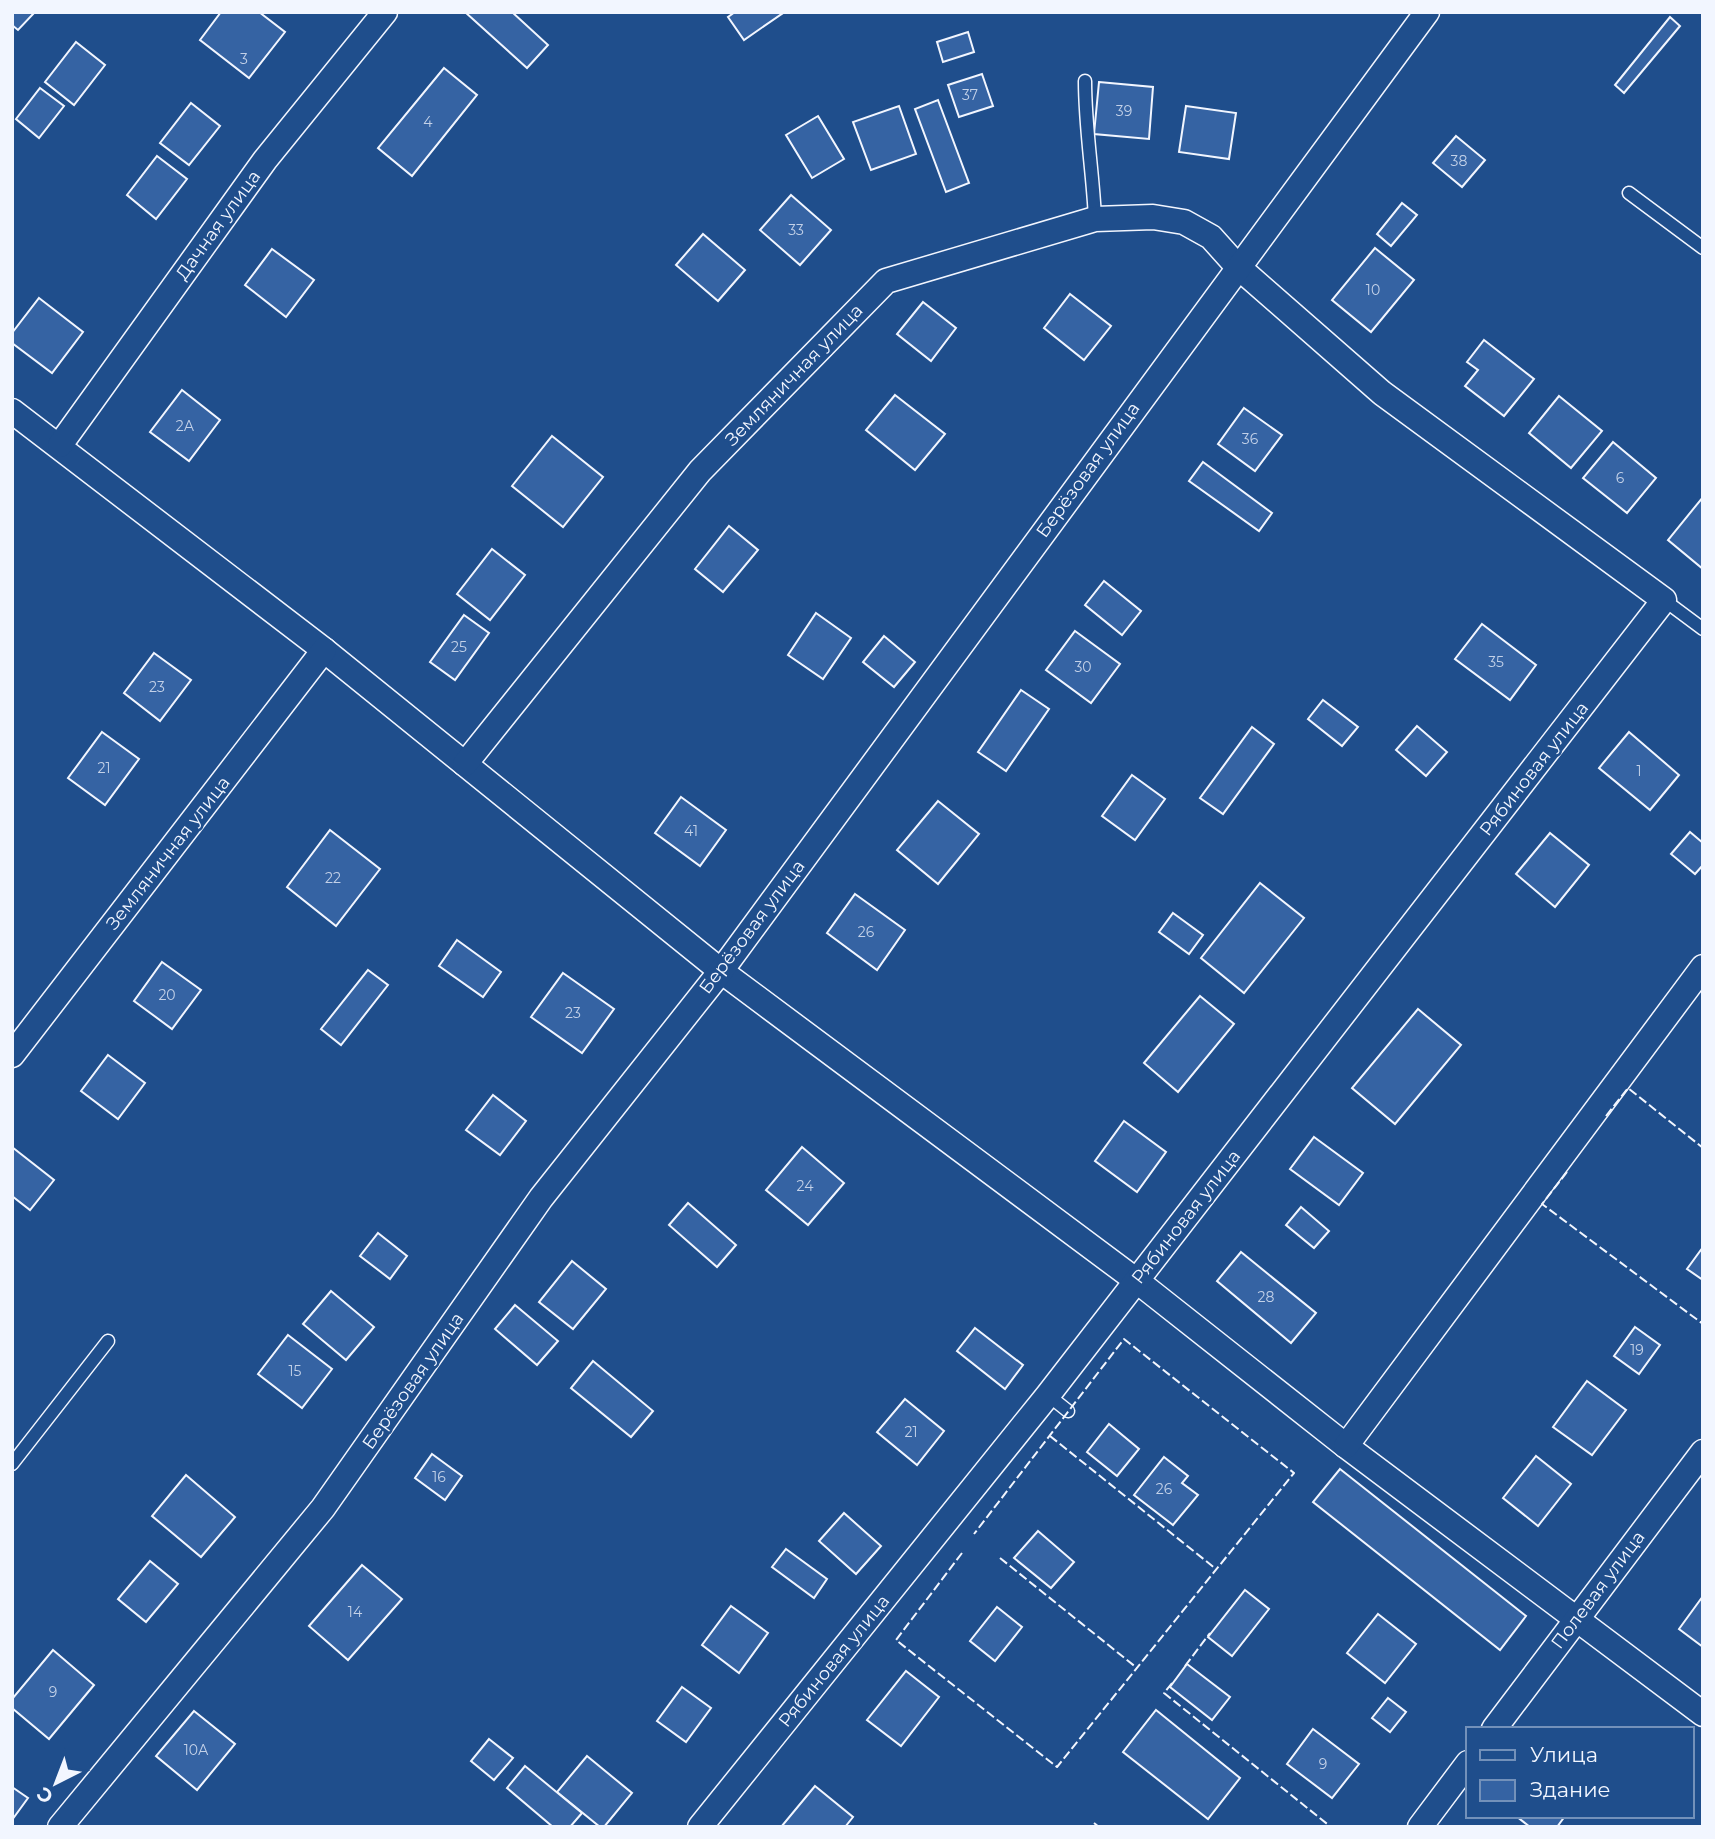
<svg xmlns="http://www.w3.org/2000/svg" width="1715" height="1839" viewBox="0 0 1715 1839" font-family="Montserrat,sans-serif">
<style>
.building{fill:#3563a3;stroke:#f2f6ff;stroke-width:2}
.lines{fill:none;stroke-linecap:round;stroke-linejoin:round}
.service-casing{stroke:#f2f6ff;stroke-width:15}
.minor-casing{stroke:#f2f6ff;stroke-width:27}
.service{stroke:#1f4e8c;stroke-width:12}
.minor{stroke:#1f4e8c;stroke-width:24}
.fence{stroke:#f2f6ff;stroke-width:2;stroke-dasharray:9 3.5;stroke-linecap:butt}
.labels{text-anchor:middle;stroke-width:5;stroke-linejoin:round;paint-order:stroke}
.number-label{font-size:14px;fill:#c3d1e8}
.street-label{font-size:18px;fill:#f2f6ff;stroke:#1f4e8c}
</style>
<rect width="100%" height="100%" fill="#1f4e8c"/>
<g class="building">
<path d="M12 12H35L18 30 12 25Z"/>
<path d="M221 12H259L285 32 249 78 200 40Z"/>
<path d="M465 12H512L548 45 527 68Z"/>
<path d="M735 12H782L783 13 744 40 728 17Z"/>
<path d="M1670 17 1680 26 1624 93 1615 85Z"/>
<path d="M968 32 974 52 943 62 937 42Z"/>
<path d="M76 42 105 65 74 105 45 82Z"/>
<path d="M444 68 477 95 412 176 378 148Z"/>
<path d="M982 74 993 106 959 117 948 85Z"/>
<path d="M1099 82 1153 87 1149 139 1094 134Z"/>
<path d="M40 88 64 106 39 138 16 119Z"/>
<path d="M938 100 969 183 946 192 915 109Z"/>
<path d="M191 103 220 126 189 165 160 143Z"/>
<path d="M899 106 916 154 871 170 853 122Z"/>
<path d="M1186 106 1236 113 1229 159 1179 152Z"/>
<path d="M818 116 844 159 812 178 786 135Z"/>
<path d="M1456 136 1485 160 1462 187 1433 163Z"/>
<path d="M157 156 187 179 156 219 127 195Z"/>
<path d="M791 195 831 230 800 265 760 230Z"/>
<path d="M1402 203 1417 215 1391 246 1377 234Z"/>
<path d="M703 234 745 270 718 301 676 265Z"/>
<path d="M1375 248 1414 280 1371 332 1332 300Z"/>
<path d="M272 249 314 280 286 317 245 285Z"/>
<path d="M1070 294 1111 326 1084 360 1044 328Z"/>
<path d="M39 298 83 332 52 373 12 343V333Z"/>
<path d="M923 302 956 328 931 361 897 334Z"/>
<path d="M1484 340 1534 379 1504 416 1465 386 1478 370 1467 362Z"/>
<path d="M182 390 220 420 189 461 150 432Z"/>
<path d="M895 395 945 434 915 470 866 430Z"/>
<path d="M1559 396 1602 431 1571 468 1529 433Z"/>
<path d="M1244 408 1282 435 1255 471 1218 444Z"/>
<path d="M552 436 603 477 563 527 512 486Z"/>
<path d="M1613 442 1656 478 1627 513 1583 478Z"/>
<path d="M1203 462 1272 513 1259 531 1189 481Z"/>
<path d="M1703 497V569L1668 540Z"/>
<path d="M729 526 758 550 723 592 695 569Z"/>
<path d="M492 549 525 575 490 620 457 594Z"/>
<path d="M1104 581 1141 611 1122 635 1085 605Z"/>
<path d="M816 613 851 638 823 679 788 655Z"/>
<path d="M464 615 489 633 455 680 430 662Z"/>
<path d="M1482 624 1536 665 1510 700 1455 659Z"/>
<path d="M1075 631 1120 664 1091 703 1046 670Z"/>
<path d="M884 636 915 662 894 687 863 662Z"/>
<path d="M154 653 191 680 160 721 124 693Z"/>
<path d="M1021 690 1049 709 1006 771 978 752Z"/>
<path d="M1323 700 1358 727 1342 746 1308 719Z"/>
<path d="M1417 726 1447 752 1426 776 1396 750Z"/>
<path d="M1252 727 1274 744 1223 814 1200 798Z"/>
<path d="M102 732 139 759 105 805 68 778Z"/>
<path d="M1629 732 1679 775 1650 810 1599 768Z"/>
<path d="M1132 775 1165 799 1135 840 1102 816Z"/>
<path d="M681 797 726 830 700 866 655 833Z"/>
<path d="M938 801 979 834 938 884 897 850Z"/>
<path d="M330 830 380 869 336 926 287 887Z"/>
<path d="M1690 832 1703 843V865L1695 874 1671 854Z"/>
<path d="M1550 833 1589 865 1555 907 1516 874Z"/>
<path d="M1260 883 1304 918 1244 993 1201 958Z"/>
<path d="M855 894 905 930 877 970 827 933Z"/>
<path d="M1173 913 1203 935 1189 954 1159 932Z"/>
<path d="M457 940 501 972 483 997 439 966Z"/>
<path d="M162 962 201 990 172 1029 134 1001Z"/>
<path d="M368 970 388 985 341 1045 321 1029Z"/>
<path d="M563 973 614 1009 582 1053 531 1017Z"/>
<path d="M1200 996 1234 1024 1178 1092 1144 1063Z"/>
<path d="M1418 1009 1461 1045 1395 1124 1352 1088Z"/>
<path d="M108 1055 145 1083 118 1119 81 1091Z"/>
<path d="M493 1095 526 1121 500 1155 466 1130Z"/>
<path d="M1124 1121 1166 1152 1137 1192 1095 1161Z"/>
<path d="M1314 1137 1363 1173 1339 1205 1290 1169Z"/>
<path d="M12 1147 54 1180 30 1210 12 1196Z"/>
<path d="M802 1147 844 1183 808 1225 766 1190Z"/>
<path d="M688 1203 736 1245 717 1267 669 1225Z"/>
<path d="M1301 1207 1329 1231 1314 1248 1286 1225Z"/>
<path d="M378 1233 407 1256 390 1279 360 1256Z"/>
<path d="M1703 1247V1280L1687 1269Z"/>
<path d="M1241 1252 1316 1313 1291 1343 1217 1281Z"/>
<path d="M572 1261 606 1289 573 1329 539 1302Z"/>
<path d="M331 1291 374 1327 346 1360 303 1324Z"/>
<path d="M515 1305 558 1341 537 1365 495 1329Z"/>
<path d="M1635 1327 1660 1345 1639 1374 1614 1356Z"/>
<path d="M975 1328 1023 1365 1005 1389 957 1351Z"/>
<path d="M288 1335 332 1369 302 1408 258 1374Z"/>
<path d="M593 1361 653 1411 631 1437 571 1388Z"/>
<path d="M1587 1381 1626 1410 1592 1455 1553 1427Z"/>
<path d="M905 1399 944 1431 917 1465 877 1432Z"/>
<path d="M1109 1424 1139 1449 1117 1476 1087 1452Z"/>
<path d="M432 1454 462 1476 445 1500 415 1478Z"/>
<path d="M1536 1456 1571 1484 1538 1526 1503 1498Z"/>
<path d="M1164 1457 1188 1476 1182 1483 1198 1495 1173 1525 1134 1495Z"/>
<path d="M1340 1469 1526 1616 1500 1650 1313 1502Z"/>
<path d="M186 1475 235 1517 201 1557 152 1516Z"/>
<path d="M844 1513 881 1546 856 1574 819 1541Z"/>
<path d="M1038 1531 1074 1562 1051 1588 1014 1558Z"/>
<path d="M786 1549 827 1579 814 1598 772 1567Z"/>
<path d="M150 1561 178 1584 146 1622 118 1599Z"/>
<path d="M362 1565 402 1599 348 1660 309 1626Z"/>
<path d="M1245 1590 1269 1609 1232 1656 1208 1637Z"/>
<path d="M1703 1596V1647L1679 1629Z"/>
<path d="M731 1606 768 1633 739 1673 702 1645Z"/>
<path d="M997 1607 1022 1627 995 1661 970 1641Z"/>
<path d="M1378 1614 1416 1644 1385 1683 1347 1653Z"/>
<path d="M53 1650 94 1685 49 1739 12 1708V1699Z"/>
<path d="M1187 1664 1230 1697 1212 1720 1170 1687Z"/>
<path d="M906 1671 939 1697 901 1746 867 1720Z"/>
<path d="M682 1687 711 1708 686 1742 657 1721Z"/>
<path d="M1388 1698 1406 1712 1390 1732 1372 1718Z"/>
<path d="M1156 1710 1240 1778 1208 1819 1123 1752Z"/>
<path d="M194 1711 235 1744 197 1790 156 1756Z"/>
<path d="M1313 1729 1359 1764 1332 1798 1287 1764Z"/>
<path d="M489 1739 513 1758 494 1780 471 1761Z"/>
<path d="M587 1756 632 1793 604 1827H600L557 1792Z"/>
<path d="M525 1766 582 1813 570 1827H553L507 1788Z"/>
<path d="M815 1786 853 1817 845 1827H781Z"/>
<path d="M12 1787 28 1798 12 1820Z"/>
<path d="M1516 1816H1565L1557 1827H1530Z"/>
</g>
<g class="lines">
<defs>
<g id="service">
<path d="M1085 81C1085 128 1093 173 1095 219"/>
<path d="M1629 193 1703 248"/>
<path d="M1664 600 1703 629"/>
<path d="M1048 1395 1068 1411"/>
<path d="M12 1464 108 1341"/>
</g>
<g id="minor">
<path d="M12 411 324 650 721 971 1137 1281 1346 1446 1703 1714"/>
<path d="M60 445 265 160 385 12"/>
<path d="M465 764 700 471 886 281 1095 219 1153 217 1184 222 1211 237 1237 266 1382 393 1664 600 1048 1395 700 1827"/>
<path d="M12 1055 324 650"/>
<path d="M1346 1446 1703 967"/>
<path d="M1494 1729 1703 1452"/>
<path d="M60 1827 323 1508 541 1198 721 971 1427 12"/>
<path d="M1420 1827 1468 1763"/>
</g>
</defs>
<use href="#service" class="service-casing"/>
<use href="#minor" class="minor-casing"/>
<use href="#service" class="service"/>
<use href="#minor" class="minor"/>
<g class="fence">
<path d="M1606 1116 1628 1088 1703 1148"/>
<path d="M1567 1172 1542 1204 1703 1324"/>
<path d="M1050 1436 1216 1569"/>
<path d="M962 1553 896 1640 1057 1767 1294 1473 1124 1339 974 1534"/>
<path d="M1000 1558 1137 1668"/>
<path d="M1185 1666 1210 1633"/>
<path d="M1172 1683 1164 1693 1331 1827"/>
<path d="M1094 1823 1099 1827"/>
</g>
</g>
<g class="labels">
<g class="number-label">
<text x="244" y="64">3</text>
<text x="970" y="100">37</text>
<text x="1124" y="116">39</text>
<text x="428" y="127">4</text>
<text x="1459" y="166">38</text>
<text x="796" y="235">33</text>
<text x="1373" y="295">10</text>
<text x="185" y="431">2А</text>
<text x="1250" y="444">36</text>
<text x="1620" y="483">6</text>
<text x="459" y="652">25</text>
<text x="1496" y="667">35</text>
<text x="1083" y="672">30</text>
<text x="157" y="692">23</text>
<text x="104" y="773">21</text>
<text x="1639" y="776">1</text>
<text x="691" y="836">41</text>
<text x="333" y="883">22</text>
<text x="866" y="937">26</text>
<text x="167" y="1000">20</text>
<text x="573" y="1018">23</text>
<text x="805" y="1191">24</text>
<text x="1266" y="1302">28</text>
<text x="1637" y="1355">19</text>
<text x="295" y="1376">15</text>
<text x="911" y="1437">21</text>
<text x="439" y="1482">16</text>
<text x="1164" y="1494">26</text>
<text x="355" y="1617">14</text>
<text x="53" y="1697">9</text>
<text x="196" y="1755">10А</text>
<text x="1323" y="1769">9</text>
</g>
<g class="street-label">
<text transform="translate(218 225) rotate(-54)" y="6">Дачная улица</text>
<text transform="translate(794 375) rotate(-46)" y="6">Земляничная улица</text>
<text transform="translate(1088 470) rotate(-54)" y="6">Берёзовая улица</text>
<text transform="translate(1534 769) rotate(-52)" y="6">Рябиновая улица</text>
<text transform="translate(168 853) rotate(-52)" y="6">Земляничная улица</text>
<text transform="translate(752 927) rotate(-53)" y="6">Берёзовая улица</text>
<text transform="translate(1186 1217) rotate(-52)" y="6">Рябиновая улица</text>
<text transform="translate(413 1381) rotate(-55)" y="6">Берёзовая улица</text>
<text transform="translate(1598 1590) rotate(-53)" y="6">Полевая улица</text>
<text transform="translate(834 1661) rotate(-51)" y="6">Рябиновая улица</text>
</g>
</g>
<rect width="1715" height="1839" fill="none" stroke="#f2f6ff" stroke-width="28"/>
<rect x="1466" y="1727" width="228" height="91" fill="#1f4e8c" stroke="#7391ba" stroke-width="2"/>
<rect x="1480" y="1750" width="35" height="10" fill="#1f4e8c" stroke="#7391ba" stroke-width="2"/>
<text x="1530" y="1762" font-size="21" fill="#f2f6ff">Улица</text>
<rect x="1480" y="1780" width="35" height="21" fill="#3563a3" stroke="#7391ba" stroke-width="2"/>
<text x="1530" y="1797" font-size="21" fill="#f2f6ff">Здание</text>
<g transform="translate(56 1783) rotate(222)" stroke="#1f4e8c" stroke-width="5" paint-order="stroke">
<path d="M0-5L12 26L0 18L-12 26Z" fill="#f2f6ff"/>
<text y="-10" font-size="19" font-weight="bold" text-anchor="middle" fill="#f2f6ff">С</text>
</g>
</svg>
